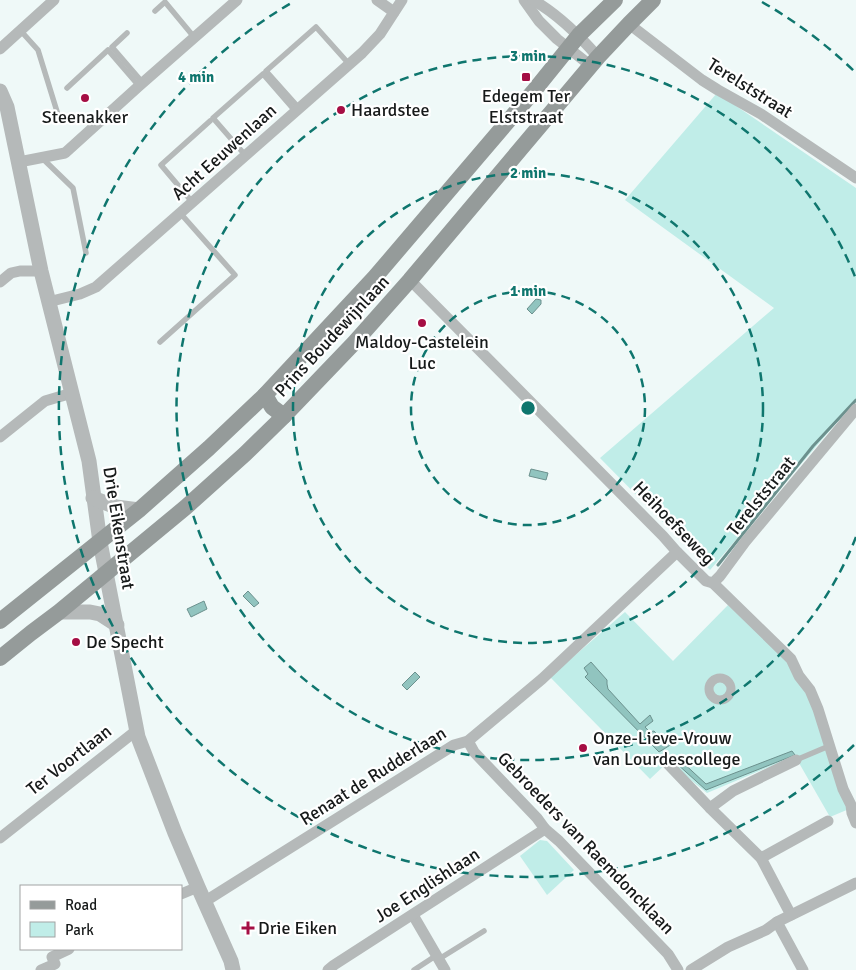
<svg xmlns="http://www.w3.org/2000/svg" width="856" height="970" viewBox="0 0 856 970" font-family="Signika,sans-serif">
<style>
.green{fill:#c0ede8}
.water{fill:#91c4bf;stroke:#6c918e}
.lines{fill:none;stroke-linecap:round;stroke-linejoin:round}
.stream{stroke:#6c918e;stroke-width:3}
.service{stroke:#b5b9b9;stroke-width:5.5}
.pedestrian{stroke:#b5b9b9;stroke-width:9}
.minor{stroke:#b5b9b9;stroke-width:11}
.tertiary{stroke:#b5b9b9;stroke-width:15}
.secondary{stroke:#959b9a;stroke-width:16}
.ring{fill:none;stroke:#0f766e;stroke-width:2.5;stroke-dasharray:9 6}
.poi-dot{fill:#a50e44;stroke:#fff;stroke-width:2}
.labels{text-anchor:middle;stroke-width:4.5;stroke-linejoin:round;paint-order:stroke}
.street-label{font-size:18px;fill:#171a1a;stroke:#fff}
.poi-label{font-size:18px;fill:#171a1a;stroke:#fff;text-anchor:start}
.centre{fill:#0f766e;stroke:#fff;stroke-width:2.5}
.ring-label{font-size:15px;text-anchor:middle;font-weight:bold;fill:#0f766e;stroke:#fff;stroke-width:4.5;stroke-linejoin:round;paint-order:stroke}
</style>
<rect width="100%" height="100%" fill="#eff9f8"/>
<g class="green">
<path d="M717 93 856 188V400L710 570 600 458 774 308 625 200Z"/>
<path d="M728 605 789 662 807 689 849 809 830 817 795 756 707 793 668 762 650 779 550 677 625 612 673 661Z"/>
<path d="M540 840 547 841 574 870 547 895 520 856Z"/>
</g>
<g class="water">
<path d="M536 299 541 300V304L532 314 527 309Z"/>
<path d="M531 469 548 473 546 480 529 476Z"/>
<path d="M248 591 259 603 254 607 243 596Z"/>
<path d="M204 601 207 609 191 617 187 609Z"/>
<path d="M591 662 607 680V684L608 689 640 724 650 715 653 721 645 727 650 732 654 731 659 736 658 738 660 742 670 739 673 741 672 744 659 752 585 677 588 674 584 668Z"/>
<path d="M415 672 420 677 407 690 402 685Z"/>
<path d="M792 751 795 755 706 790 676 763 679 759 706 784Z"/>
</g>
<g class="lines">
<path class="stream" d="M718 565 813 446 856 400"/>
<g class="service">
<path d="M155 11 165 2 194 37"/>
<path d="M20 30 38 50 59 118"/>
<path d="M127 33 112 47 143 83"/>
<path d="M67 88 108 50 139 86"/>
<path d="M299 108 266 71 316 27 349 64"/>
<path d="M246 156 213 118 263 74 296 112"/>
<path d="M41 157 73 188 86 253"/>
<path d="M193 203 161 165 210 121"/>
<path d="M160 342 235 275 181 214"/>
<path d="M796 760 829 746"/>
<path d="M439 959 484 931"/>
<path d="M414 970 437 955"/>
</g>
<circle class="pedestrian" cx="720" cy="689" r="11"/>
<g class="minor">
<path d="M377 0 394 12"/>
<path d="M524 0 539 21 557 39 591 66"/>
<path d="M533 0C559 15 579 35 598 57"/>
<path d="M629 24 702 80 718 90 761 114 856 178"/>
<path d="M0 49 54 0"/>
<path d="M19 162 65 153 139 86 237 0"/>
<path d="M410 280 663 536 677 552 706 581 713 583 791 659 799 676 810 690 818 709 843 789 851 805 852 813 856 823"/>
<path d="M0 282 11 273 20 271H41"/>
<path d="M48 302 80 294 96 287 362 53 380 34 402 0"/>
<path d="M0 437 45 401 72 393"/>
<path d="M713 583 720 576 745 542 856 409"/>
<path d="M468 741 474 752 537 818 545 829 559 841 668 954 678 970"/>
<path d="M667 763 710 808"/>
<path d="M0 838 137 730"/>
<path d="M761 858 828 821"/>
<path d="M181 894 198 887"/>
<path d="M204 902 454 745 468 741 542 679 677 552"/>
<path d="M413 915 445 970"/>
<path d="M791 915 761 858 710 808 733 791 796 760"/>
<path d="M777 922 803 970"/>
<path d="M41 970 55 964 52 957 69 949"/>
<path d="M328 970 334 965 545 829"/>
<path d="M691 970 728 947 766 930 777 922 856 883"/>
</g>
<g class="tertiary">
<path d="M0 91 7 107 41 271 89 461 100 542 138 737 175 833 198 887 231 961 233 970"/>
<path d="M93 498 116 507 139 510"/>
<path d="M59 612H90L100 614 117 625"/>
</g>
<g class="secondary">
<path d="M265 395 272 407 284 416"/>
<path d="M0 621 139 510 209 448 265 395 375 277 533 92 579 35 615 0"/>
<path d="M0 658 31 633 59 612 186 507 245 454 284 416 354 343 410 280 598 57 629 24 653 0"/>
</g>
</g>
<g class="ring">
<circle cx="528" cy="408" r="117"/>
<circle cx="528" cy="408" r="235"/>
<path d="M856 537A352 352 0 1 1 856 279"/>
<path d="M854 745A469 469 0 1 1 293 2M762 2A469 469 0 0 1 854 71"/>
</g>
<g class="poi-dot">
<rect x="521" y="72" width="10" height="10" rx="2.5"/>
<circle cx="85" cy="98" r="5"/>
<circle cx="341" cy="110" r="5"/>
<circle cx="422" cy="323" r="5"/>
<circle cx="76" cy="642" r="5"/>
<circle cx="583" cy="748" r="5"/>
<path d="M245.5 920.5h5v5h5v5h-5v5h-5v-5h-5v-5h5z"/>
</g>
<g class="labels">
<g class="street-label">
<text transform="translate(750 88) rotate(32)" y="6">Terelststraat</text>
<text transform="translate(224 152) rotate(-42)" y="6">Acht Eeuwenlaan</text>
<text transform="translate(332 336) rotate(-47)" y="6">Prins Boudewijnlaan</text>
<text transform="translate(761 496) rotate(-51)" y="6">Terelststraat</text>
<text transform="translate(674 523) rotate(46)" y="6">Heihoefseweg</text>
<text transform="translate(119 528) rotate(81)" y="6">Drie Eikenstraat</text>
<text transform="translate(69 760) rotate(-38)" y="6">Ter Voortlaan</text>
<text transform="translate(373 776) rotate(-32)" y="6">Renaat de Rudderlaan</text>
<text transform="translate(586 843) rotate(46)" y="6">Gebroeders van Raemdoncklaan</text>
<text transform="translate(427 885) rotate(-33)" y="6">Joe Englishlaan</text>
</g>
<g class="poi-label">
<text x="526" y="102" text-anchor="middle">Edegem Ter<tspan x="526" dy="21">Elststraat</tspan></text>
<text x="351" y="116">Haardstee</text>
<text x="85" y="123" text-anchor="middle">Steenakker</text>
<text x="422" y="348" text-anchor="middle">Maldoy-Castelein<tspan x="422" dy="21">Luc</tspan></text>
<text x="86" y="648">De Specht</text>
<text x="593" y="744">Onze-Lieve-Vrouw<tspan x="593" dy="21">van Lourdescollege</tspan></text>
<text x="258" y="934">Drie Eiken</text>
</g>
</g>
<circle cx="528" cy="408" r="8" class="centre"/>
<g class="ring-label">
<text x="528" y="61">3 min</text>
<text x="196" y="82">4 min</text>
<text x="528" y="178">2 min</text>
<text x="528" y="296">1 min</text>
</g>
<rect x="20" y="885" width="162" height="65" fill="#ffffff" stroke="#a2a3a3"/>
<rect x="30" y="901" width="25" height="8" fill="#959b9a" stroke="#a2a3a3"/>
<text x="65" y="910" font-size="15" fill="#171a1a">Road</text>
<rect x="30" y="922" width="25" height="15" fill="#c0ede8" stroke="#a2a3a3"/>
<text x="65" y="935" font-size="15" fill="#171a1a">Park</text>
</svg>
